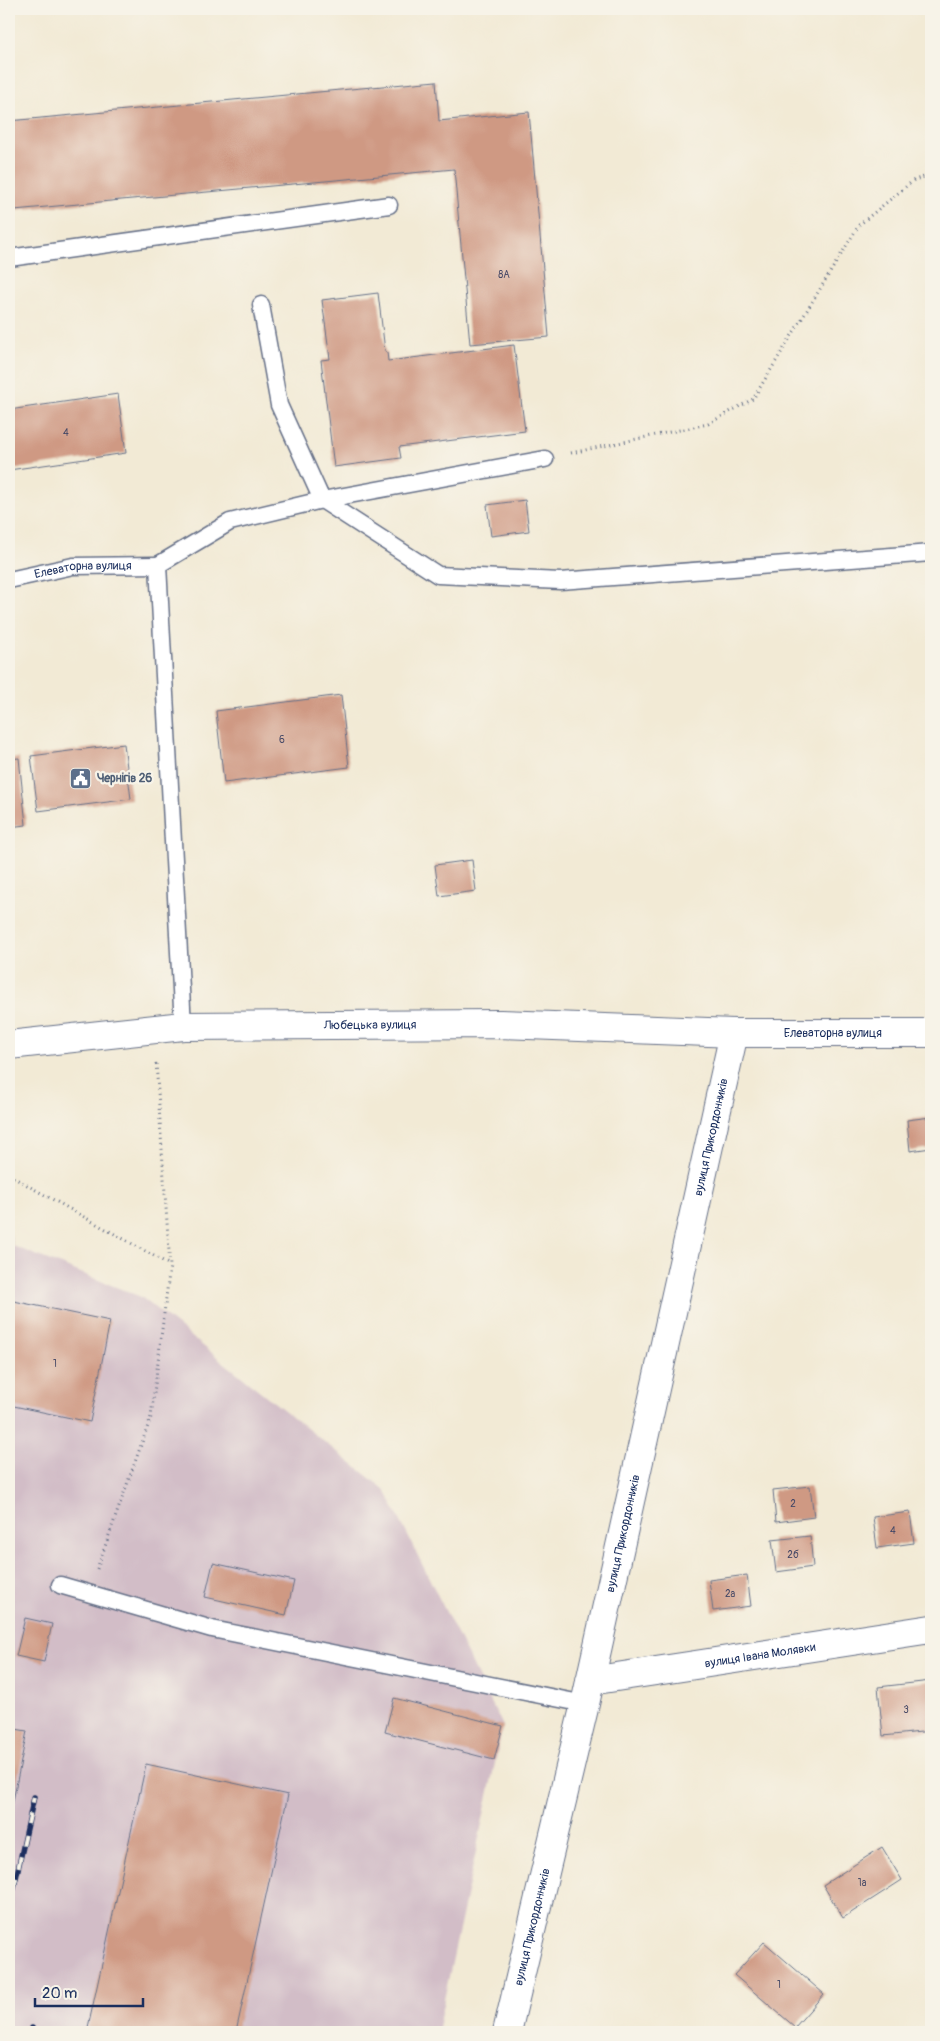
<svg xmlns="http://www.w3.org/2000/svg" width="940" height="2041" viewBox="0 0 940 2041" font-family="Pangolin,sans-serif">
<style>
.industrial{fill:#d2bdc7}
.building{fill:#cf9983}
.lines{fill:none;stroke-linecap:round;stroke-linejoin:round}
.lane-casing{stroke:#667088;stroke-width:19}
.street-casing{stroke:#667088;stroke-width:30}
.secondary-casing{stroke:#667088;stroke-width:30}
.path{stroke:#667088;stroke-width:3;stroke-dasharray:1 4;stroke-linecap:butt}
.lane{stroke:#fff;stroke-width:16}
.street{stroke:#fff;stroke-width:28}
.secondary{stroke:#fff;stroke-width:28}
.rail-casing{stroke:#1b2f5e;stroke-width:5.5}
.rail{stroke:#f7f3e8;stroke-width:4;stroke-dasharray:11;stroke-linecap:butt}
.labels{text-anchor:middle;stroke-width:4.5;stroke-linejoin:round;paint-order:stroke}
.number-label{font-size:10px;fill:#484a67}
.street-label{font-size:12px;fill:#1b2f5e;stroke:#f7f3e8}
.service-label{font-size:12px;font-weight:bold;fill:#4e5e75;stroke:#f7f3e8;text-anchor:start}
</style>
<rect width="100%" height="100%" fill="#f7f3e8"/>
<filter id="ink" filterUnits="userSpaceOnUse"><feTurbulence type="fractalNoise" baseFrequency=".02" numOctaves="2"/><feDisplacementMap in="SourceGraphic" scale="10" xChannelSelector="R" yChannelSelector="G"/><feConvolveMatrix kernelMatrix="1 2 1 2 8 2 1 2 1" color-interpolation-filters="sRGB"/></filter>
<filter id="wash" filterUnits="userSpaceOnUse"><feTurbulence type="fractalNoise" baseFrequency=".0096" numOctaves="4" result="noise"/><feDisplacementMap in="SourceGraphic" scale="20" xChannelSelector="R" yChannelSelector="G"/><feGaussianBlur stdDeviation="1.12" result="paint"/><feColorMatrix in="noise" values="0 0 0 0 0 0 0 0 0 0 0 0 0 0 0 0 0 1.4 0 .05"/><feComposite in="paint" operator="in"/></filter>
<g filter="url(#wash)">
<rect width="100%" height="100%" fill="#f2ead5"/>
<path class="industrial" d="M9 1228 13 1246 141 1297 385 1490 503 1726 437 2032H9Z"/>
<g id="blocks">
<g class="building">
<path d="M436 81 439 121 529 112 549 337 470 344 454 169 14 210 9 156V121Z"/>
<path d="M378 293 385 351 387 352 388 361 514 345 525 431 399 447 401 458 334 467 321 360 330 359 322 300Z"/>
<path d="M118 394 126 453 9 470V410Z"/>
<path d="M525 500 529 531 491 536 487 505Z"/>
<path d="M341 695 349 767 224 783 216 711Z"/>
<path d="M124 744 131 799 38 811 31 756Z"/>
<path d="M19 758 26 825 9 827V759Z"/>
<path d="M472 860 476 891 439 896 435 865Z"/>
<path d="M931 1117V1148L910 1151 907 1120Z"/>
<path d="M9 1300 110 1321 90 1422 9 1405Z"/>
<path d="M810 1486 814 1517 776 1522 773 1490Z"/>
<path d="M910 1512 914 1543 877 1548 873 1517Z"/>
<path d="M810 1536 813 1567 776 1572 772 1540Z"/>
<path d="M213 1563 294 1581 286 1615 205 1597Z"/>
<path d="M747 1575 751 1606 713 1611 709 1580Z"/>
<path d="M25 1618 52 1624 44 1662 16 1656Z"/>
<path d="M931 1681V1731L883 1736 878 1687Z"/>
<path d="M394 1698 503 1726 494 1760 385 1732Z"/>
<path d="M9 1728 27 1731 10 1816H9Z"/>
<path d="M146 1764 288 1795 236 2032H87Z"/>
<path d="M882 1847 902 1880 843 1918 823 1885Z"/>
<path d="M764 1942 824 1994 795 2027 734 1975Z"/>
</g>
</g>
</g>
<g filter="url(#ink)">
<use href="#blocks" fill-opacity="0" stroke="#667088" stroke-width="1"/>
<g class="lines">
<defs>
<g id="lane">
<path d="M9 258 389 205"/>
<path d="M261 305 279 405 322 500 438 575 560 581 931 553"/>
<path id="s1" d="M9 580 73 566 158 565"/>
<path d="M183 1026 158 565 230 522 322 500 545 459"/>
<path d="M60 1585 212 1629 585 1704"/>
</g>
<g id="street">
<path id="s2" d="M590 1681 931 1629"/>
</g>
<g id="secondary">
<path id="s3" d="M9 1045 183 1026 500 1024 734 1033H931"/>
<path id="s4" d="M507 2032 585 1704 734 1033"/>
</g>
</defs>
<use href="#lane" class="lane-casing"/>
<use href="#street" class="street-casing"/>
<use href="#secondary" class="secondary-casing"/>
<g class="path">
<path d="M571 453 708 424 753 399 859 225 914 180 931 175"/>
<path d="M9 1175 170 1265"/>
<path d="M97 1569 151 1417 170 1266 156 1062"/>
</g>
<use href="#lane" class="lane"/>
<use href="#street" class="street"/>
<use href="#secondary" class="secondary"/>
<defs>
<g id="rail">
<path d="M9 1910 34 1797"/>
<path d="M32 2032V2028"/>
</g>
</defs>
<use href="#rail" class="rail-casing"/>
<use href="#rail" class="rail"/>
</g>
</g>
<defs>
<symbol id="civic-square" viewBox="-11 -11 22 22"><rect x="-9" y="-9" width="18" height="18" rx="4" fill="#5c6f8a" stroke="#f7f3e8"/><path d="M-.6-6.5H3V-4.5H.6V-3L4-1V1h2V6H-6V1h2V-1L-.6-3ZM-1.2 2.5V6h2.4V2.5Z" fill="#fff"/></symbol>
</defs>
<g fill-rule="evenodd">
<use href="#civic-square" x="68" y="766" width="25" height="25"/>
</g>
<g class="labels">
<g class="number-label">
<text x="504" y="278">8А</text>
<text x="66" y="436">4</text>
<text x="282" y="743">6</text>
<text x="55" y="1367">1</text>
<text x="793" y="1507">2</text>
<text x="893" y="1534">4</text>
<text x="793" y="1558">2б</text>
<text x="730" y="1597">2а</text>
<text x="906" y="1713">3</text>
<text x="862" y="1886">1а</text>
<text x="779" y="1988">1</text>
</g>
<g class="street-label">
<text dy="4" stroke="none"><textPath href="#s1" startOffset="75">Елеваторна вулиця</textPath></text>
<text dy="4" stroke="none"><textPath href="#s3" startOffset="362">Любецька вулиця</textPath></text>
<text dy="4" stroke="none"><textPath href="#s3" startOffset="825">Елеваторна вулиця</textPath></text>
<text dy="4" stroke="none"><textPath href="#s4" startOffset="918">вулиця Прикордонників</textPath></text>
<text dy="4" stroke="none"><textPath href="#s4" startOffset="512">вулиця Прикордонників</textPath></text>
<text dy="4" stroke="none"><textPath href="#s2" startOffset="172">вулиця Івана Молявки</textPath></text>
<text dy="4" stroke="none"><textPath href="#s4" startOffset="108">вулиця Прикордонників</textPath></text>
</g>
<g class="service-label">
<text x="97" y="782">Чернігів 26</text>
</g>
</g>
<rect width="940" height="2041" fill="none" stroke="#f7f3e8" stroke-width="30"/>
<path d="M35 1998v8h108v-8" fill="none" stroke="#1b2f5e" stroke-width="2.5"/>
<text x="42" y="1998" font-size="15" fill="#1b2f5e" stroke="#f7f3e8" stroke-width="4" paint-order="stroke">20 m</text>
</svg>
